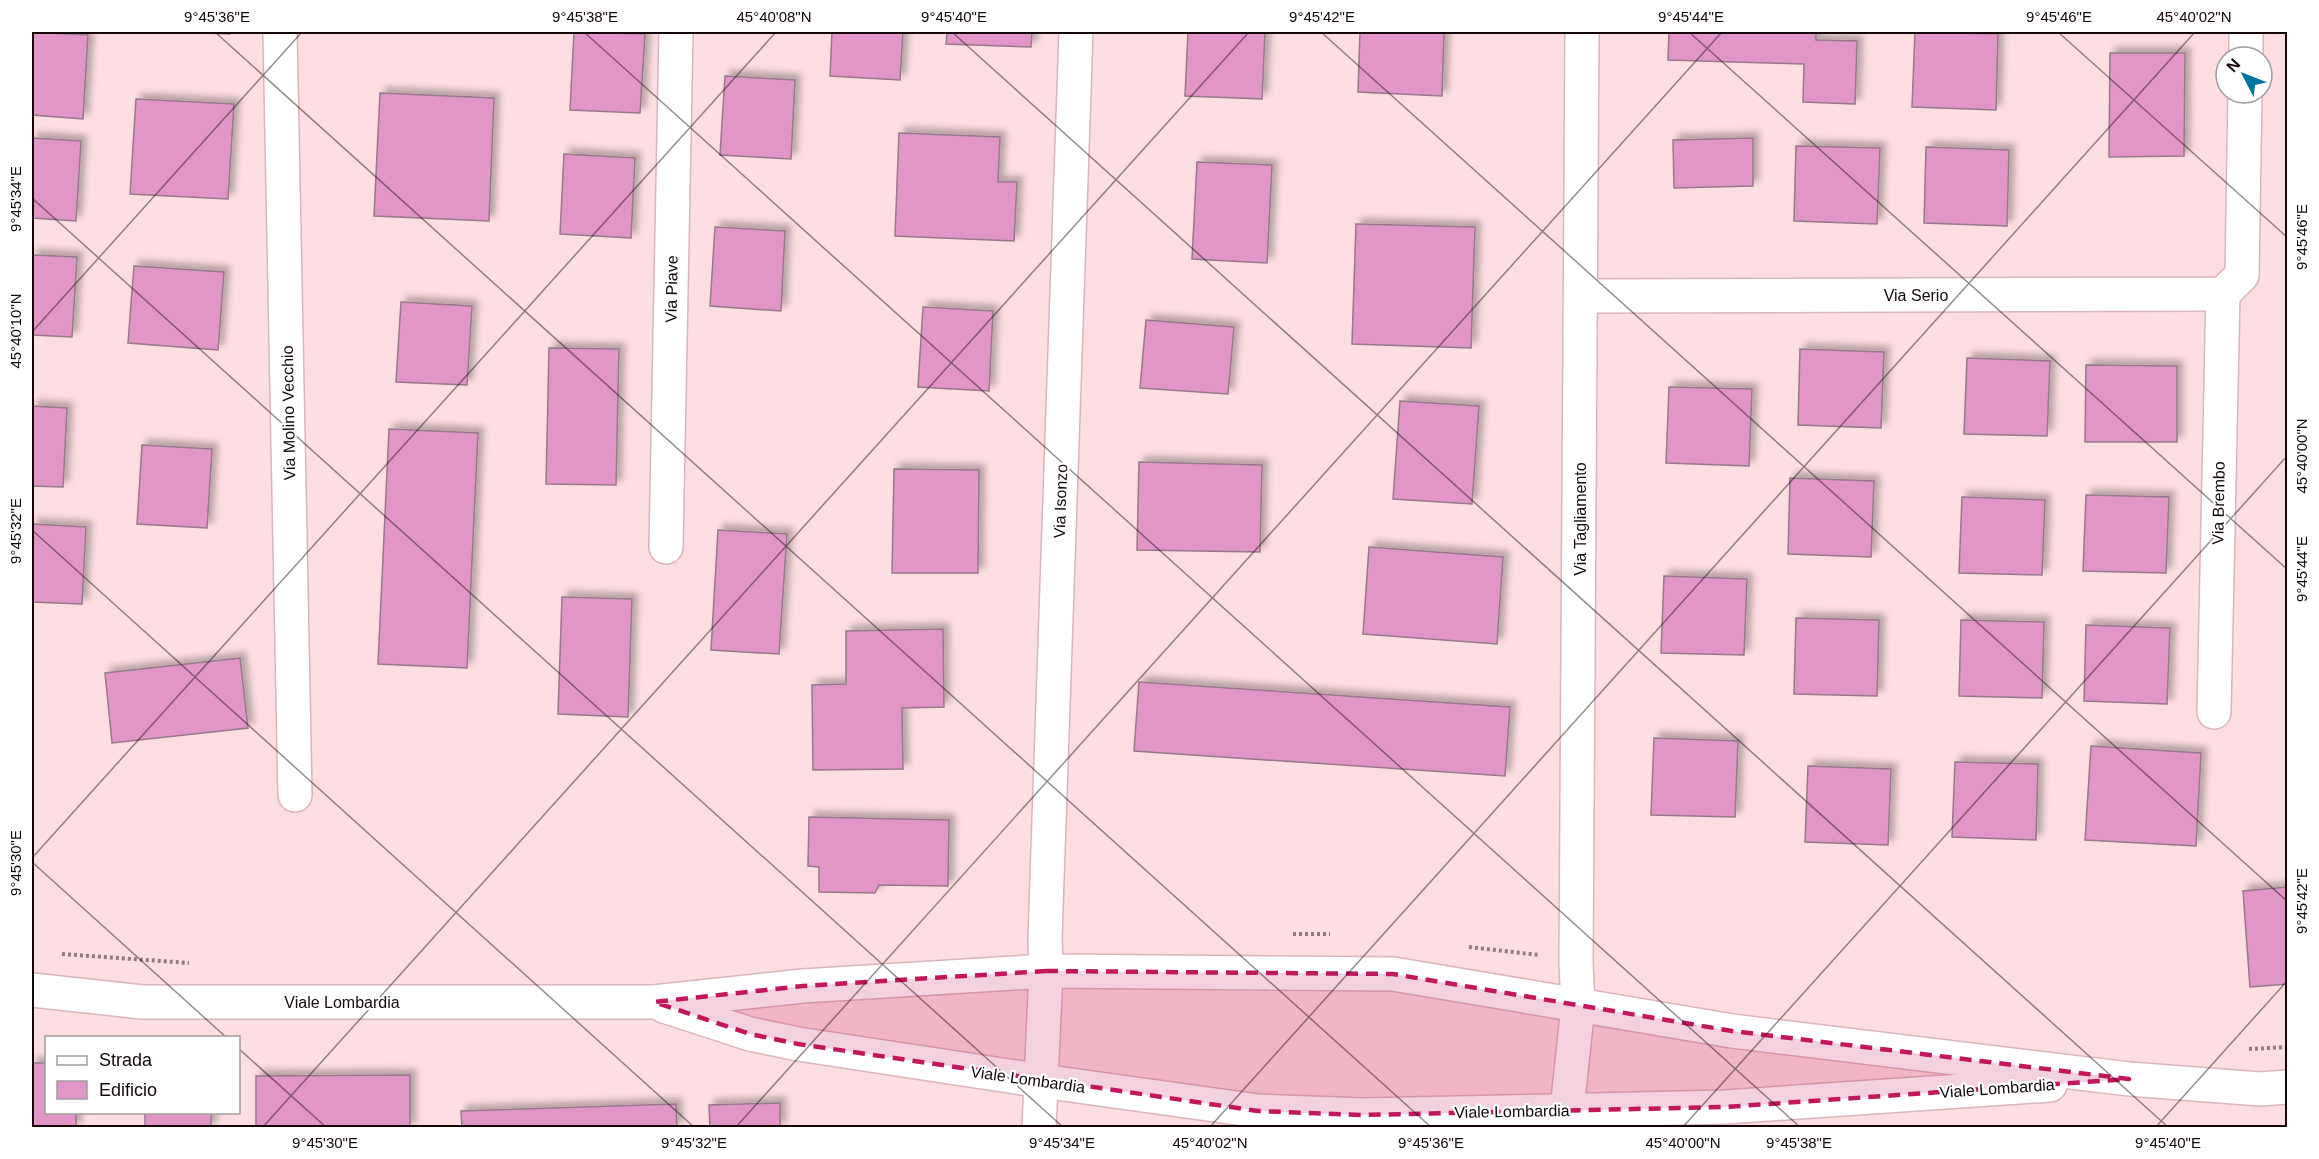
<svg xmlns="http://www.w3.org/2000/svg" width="2319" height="1159" viewBox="0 0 2319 1159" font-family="Arial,sans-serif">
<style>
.building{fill:#e296c8;stroke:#96798b;stroke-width:1.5;filter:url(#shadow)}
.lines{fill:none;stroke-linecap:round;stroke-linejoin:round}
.minor-casing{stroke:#dab5bb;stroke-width:36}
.path{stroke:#927b7e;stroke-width:4;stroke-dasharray:3 3;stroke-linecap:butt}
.minor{stroke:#fff;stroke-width:33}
.marked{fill:#c2185b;fill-opacity:0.2;stroke:#c2185b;stroke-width:4.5;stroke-dasharray:12 8;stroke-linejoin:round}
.ticks{fill:none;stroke:#130709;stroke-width:1.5;stroke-opacity:0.45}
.labels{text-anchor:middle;stroke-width:4.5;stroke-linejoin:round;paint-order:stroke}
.street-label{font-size:16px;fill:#130709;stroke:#fff}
.neatline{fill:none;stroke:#130709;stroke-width:2}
.ticks-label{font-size:15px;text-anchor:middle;fill:#130709}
</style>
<defs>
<filter id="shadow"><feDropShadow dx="5.5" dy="-5.5" stdDeviation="3" flood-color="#0004"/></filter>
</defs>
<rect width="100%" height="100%" fill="#fddee2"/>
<g class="building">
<path d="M32 32 88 35 83 119 32 115Z"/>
<path d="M178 32H231L230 34Z"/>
<path d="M574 32 645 34 640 113 570 110Z"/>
<path d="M832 32H903L900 80 830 76Z"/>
<path d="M947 32H1032L1031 47 946 44Z"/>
<path d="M1188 32H1265L1262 99 1185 96Z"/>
<path d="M1360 32H1444L1442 96 1358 92Z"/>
<path d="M1669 32H1816V40L1857 41 1855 104 1803 102 1804 64 1668 60Z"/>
<path d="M1915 32 1998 34 1996 110 1912 107Z"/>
<path d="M2110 53H2185L2184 156 2109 157Z"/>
<path d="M725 76 795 80 791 159 720 155Z"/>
<path d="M380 93 494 98 489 221 374 216Z"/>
<path d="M136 99 234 104 228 199 130 194Z"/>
<path d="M899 133 1000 137 998 182H1017L1014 241 895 236Z"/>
<path d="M32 138 81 141 76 221 32 218Z"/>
<path d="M1753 138V186L1674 188 1673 140Z"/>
<path d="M1796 146 1880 148 1877 224 1794 221Z"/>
<path d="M1926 147 2009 150 2007 226 1924 223Z"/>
<path d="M564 154 635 158 631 238 560 234Z"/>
<path d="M1197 162 1272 165 1267 263 1192 259Z"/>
<path d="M1356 224 1475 227 1471 348 1352 344Z"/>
<path d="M715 227 785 231 781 311 710 306Z"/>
<path d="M32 255 77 257 72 337 32 335Z"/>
<path d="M134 266 224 272 218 350 128 343Z"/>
<path d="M401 302 472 306 467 385 396 382Z"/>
<path d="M923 307 993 311 989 391 918 387Z"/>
<path d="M1146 320 1234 327 1228 394 1140 388Z"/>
<path d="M549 348 619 349 616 485 546 484Z"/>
<path d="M1800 349 1884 352 1881 428 1798 425Z"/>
<path d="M1967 358 2050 361 2047 436 1964 434Z"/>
<path d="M2086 365 2177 366V442H2085Z"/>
<path d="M1669 387 1752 389 1749 466 1666 463Z"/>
<path d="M1400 401 1479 406 1472 504 1393 499Z"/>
<path d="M32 406 67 408 63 487 32 486Z"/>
<path d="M389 429 478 433 467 668 378 664Z"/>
<path d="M142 445 212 449 207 528 137 524Z"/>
<path d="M1139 462 1262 465 1260 552 1137 550Z"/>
<path d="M894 469 979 470 978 573H892Z"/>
<path d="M1790 478 1874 481 1871 557 1788 554Z"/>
<path d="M2086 495 2169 497 2166 573 2083 571Z"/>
<path d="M1962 497 2045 500 2042 575 1959 573Z"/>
<path d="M32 524 86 527 82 604 32 602Z"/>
<path d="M718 530 787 534 779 654 711 650Z"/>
<path d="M1369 547 1503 557 1497 644 1363 634Z"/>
<path d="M1664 576 1747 579 1744 655 1661 653Z"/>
<path d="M562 597 632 599 628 717 558 714Z"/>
<path d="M1796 618 1879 620 1877 696 1794 694Z"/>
<path d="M1961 620 2044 622 2042 698 1959 696Z"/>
<path d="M2086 625 2170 628 2167 704 2084 701Z"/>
<path d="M943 629 944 707 902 708 903 769 813 770 812 685 846 684V631Z"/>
<path d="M240 658 248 728 112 743 105 673Z"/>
<path d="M1139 682 1510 707 1505 776 1134 751Z"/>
<path d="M1654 738 1738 741 1735 817 1651 815Z"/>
<path d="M2091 746 2201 753 2196 846 2085 840Z"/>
<path d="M1955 762 2038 764 2036 840 1952 837Z"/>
<path d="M1808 766 1891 769 1888 845 1805 842Z"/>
<path d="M809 817 949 820 948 886 879 885 875 893 819 892V867L808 866Z"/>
<path d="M2288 887V984L2250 987 2243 891Z"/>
<path d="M32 1063H46V1112H76V1128H32Z"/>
<path d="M410 1075V1128H256V1076Z"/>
<path d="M780 1103V1128H710L709 1105Z"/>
<path d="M676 1104 677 1128H462L461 1111Z"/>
<rect x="145" y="1112" width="66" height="16"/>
</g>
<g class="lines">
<defs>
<g id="minor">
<path d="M280 32 295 795"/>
<path d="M2246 57V32"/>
<path d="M1581 296 2223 294 2242 275 2245 93"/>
<path d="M666 547 676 32"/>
<path d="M2214 712 2223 294"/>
<path d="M32 990 142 1002H654L803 986 1046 971 1393 974 1732 1031 2129 1079 2260 1089 2288 1087"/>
<path d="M664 1006 750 1034 798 1044 1042 1081 1258 1111 1363 1115 1725 1107 2050 1085"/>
<path d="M1039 1128 1046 971 1045 938 1076 32"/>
<path d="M1565 1128 1578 1006 1576 963 1582 32"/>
</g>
</defs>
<use href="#minor" class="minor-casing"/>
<g class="path">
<path d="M1293 934H1330"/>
<path d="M1469 947 1539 955"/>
<path d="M62 954 189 963"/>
<path d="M2249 1049 2288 1047"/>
</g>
<use href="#minor" class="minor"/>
</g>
<path class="marked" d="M1046 971 1393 974 1732 1031 2129 1079 1725 1107 1363 1115 1258 1111 798 1044 750 1034 654 1002 803 986Z"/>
<path class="ticks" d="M215 32 1432 1128M584 32 1801 1128M952 32 2169 1128M1321 32 2288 902M1689 32 2288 570M2058 32 2288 238M32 198 1064 1128M32 332 302 32M32 530 695 1128M32 858 776 32M32 862 227 1038M238 1048 327 1128M262 1128 1249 32M735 1128 1722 32M1209 1128 2195 32M1682 1128 2288 455M2155 1128 2288 980"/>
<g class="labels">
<g class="street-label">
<text transform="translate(671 289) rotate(-89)" y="6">Via Piave</text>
<text x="1916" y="301">Via Serio</text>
<text transform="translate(288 413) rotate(-91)" y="6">Via Molino Vecchio</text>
<text transform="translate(1060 501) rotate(-88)" y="6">Via Isonzo</text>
<text transform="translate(2218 503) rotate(-89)" y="6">Via Brembo</text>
<text transform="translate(1580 519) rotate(-90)" y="6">Via Tagliamento</text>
<text x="342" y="1008">Viale Lombardia</text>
<text transform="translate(1028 1079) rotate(8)" y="6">Viale Lombardia</text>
<text transform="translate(1997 1088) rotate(-4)" y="6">Viale Lombardia</text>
<text transform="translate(1512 1111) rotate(-1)" y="6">Viale Lombardia</text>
</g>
</g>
<rect width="2319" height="1159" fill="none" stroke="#ffffff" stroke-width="66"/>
<rect x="45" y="1036" width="195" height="78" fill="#ffffff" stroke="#a19c9d" stroke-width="1.5"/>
<rect x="57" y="1056" width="30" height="9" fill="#ffffff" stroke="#a19c9d" stroke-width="1.5"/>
<text x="99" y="1066" font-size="18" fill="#130709">Strada</text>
<rect x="57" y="1081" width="30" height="18" fill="#e296c8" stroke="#a19c9d" stroke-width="1.5"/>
<text x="99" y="1096" font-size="18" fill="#130709">Edificio</text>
<g transform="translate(2244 75) rotate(312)"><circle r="28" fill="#ffffff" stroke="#a19c9d" stroke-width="1.5"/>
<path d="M0-4.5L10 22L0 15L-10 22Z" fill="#00759f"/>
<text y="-9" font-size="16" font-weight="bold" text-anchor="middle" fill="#130709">N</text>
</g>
<rect x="33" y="33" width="2253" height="1093" class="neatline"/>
<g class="ticks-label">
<text x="217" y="22">9°45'36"E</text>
<text x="585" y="22">9°45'38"E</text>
<text x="774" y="22">45°40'08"N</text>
<text x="954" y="22">9°45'40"E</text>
<text x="1322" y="22">9°45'42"E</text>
<text x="1691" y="22">9°45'44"E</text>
<text x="2059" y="22">9°45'46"E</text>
<text x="2194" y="22">45°40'02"N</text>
<text transform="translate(16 199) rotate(-90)" y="5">9°45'34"E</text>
<text transform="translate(2302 237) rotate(-90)" y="5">9°45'46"E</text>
<text transform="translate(16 331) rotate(-90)" y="5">45°40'10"N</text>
<text transform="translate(2302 456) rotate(-90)" y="5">45°40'00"N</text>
<text transform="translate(16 531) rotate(-90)" y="5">9°45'32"E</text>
<text transform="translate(2302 569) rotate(-90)" y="5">9°45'44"E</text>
<text transform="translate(16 863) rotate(-90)" y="5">9°45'30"E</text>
<text transform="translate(2302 901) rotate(-90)" y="5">9°45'42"E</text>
<text x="325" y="1148">9°45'30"E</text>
<text x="694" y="1148">9°45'32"E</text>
<text x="1062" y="1148">9°45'34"E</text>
<text x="1210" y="1148">45°40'02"N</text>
<text x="1431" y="1148">9°45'36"E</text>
<text x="1683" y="1148">45°40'00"N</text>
<text x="1799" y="1148">9°45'38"E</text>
<text x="2168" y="1148">9°45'40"E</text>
</g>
</svg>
